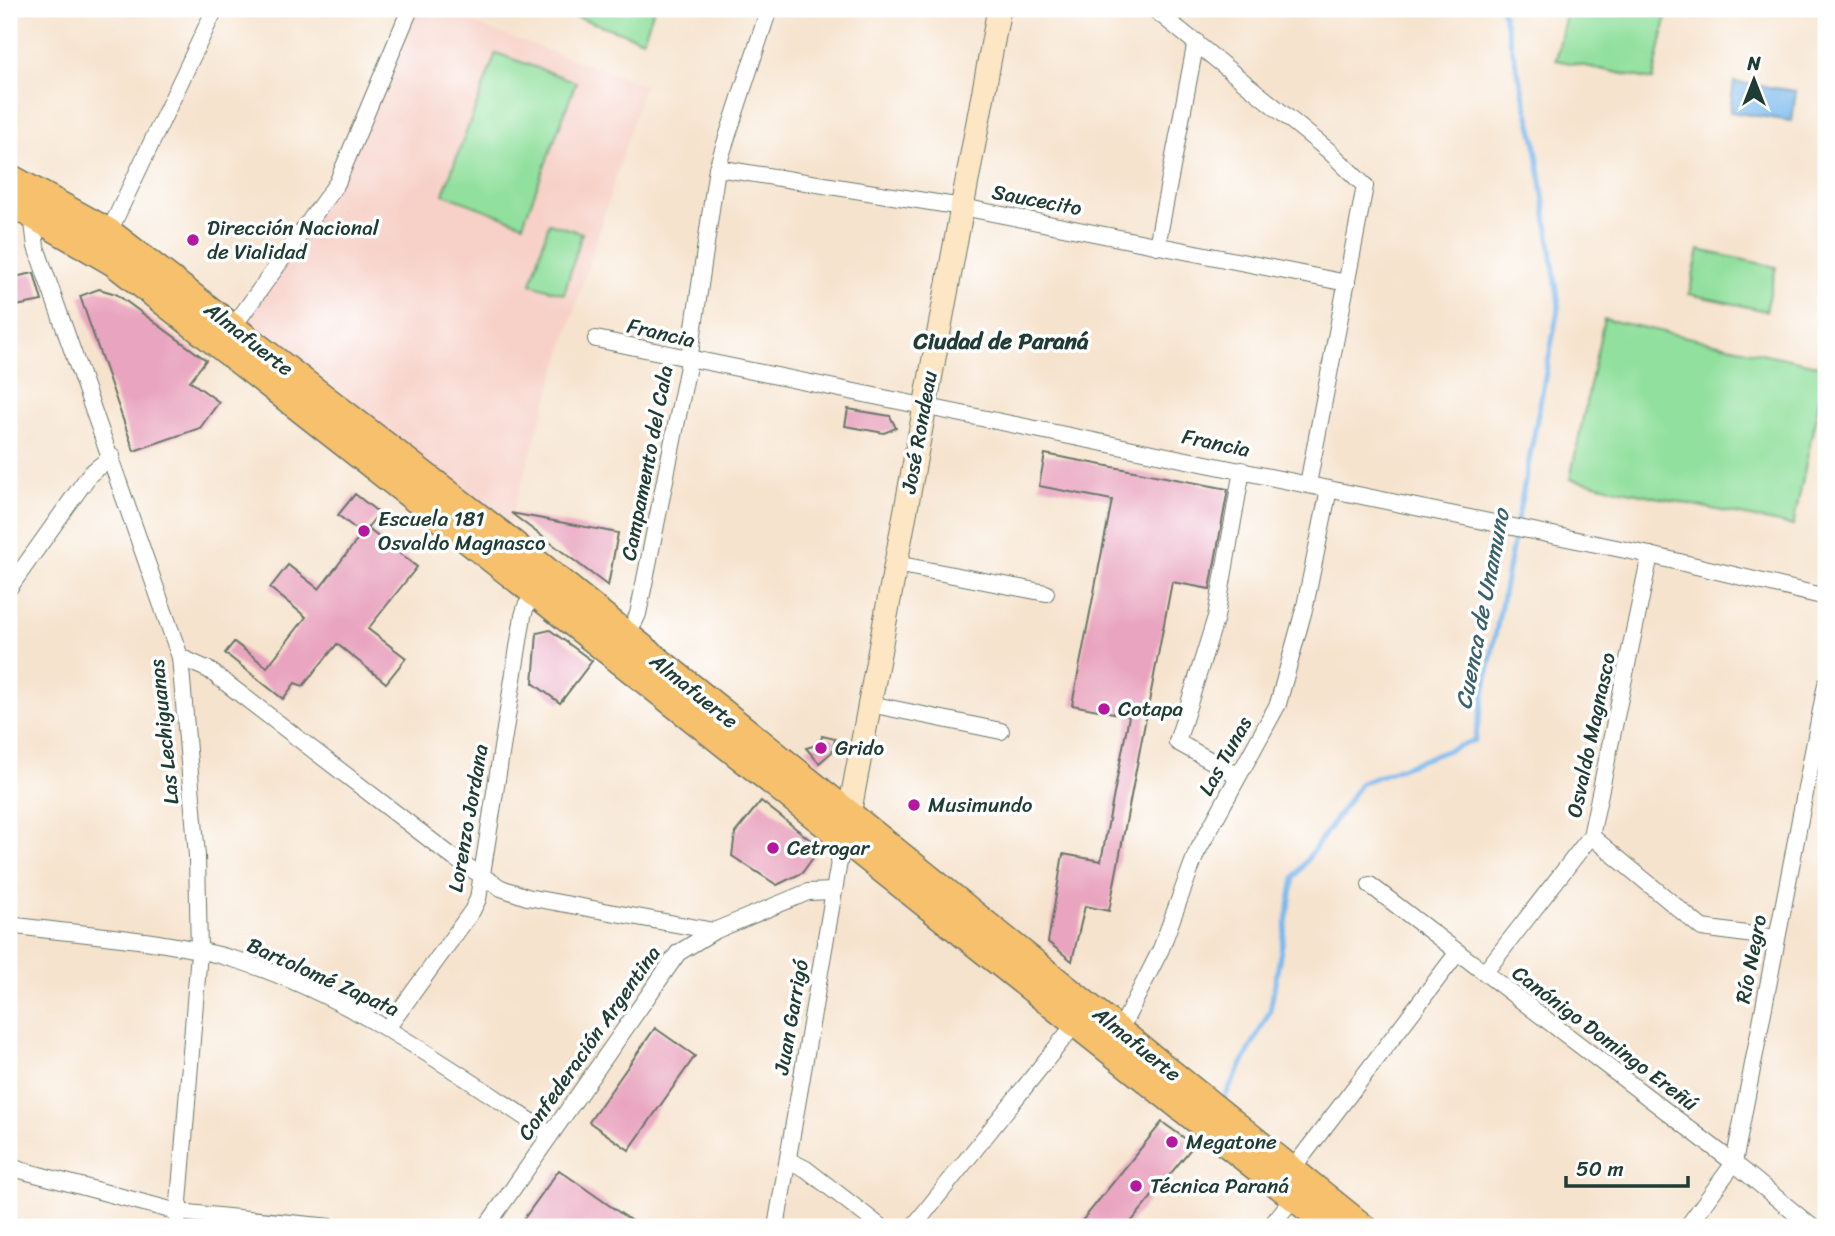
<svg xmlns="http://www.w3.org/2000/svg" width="1835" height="1236" viewBox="0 0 1835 1236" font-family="Sriracha,sans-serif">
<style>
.built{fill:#f7d1c8}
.green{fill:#92e09e;stroke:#588e69;stroke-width:2}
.water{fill:#78b8ed;stroke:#4c7a90;stroke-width:2}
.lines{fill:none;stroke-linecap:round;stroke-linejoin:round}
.stream{stroke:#78b8ed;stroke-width:5}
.building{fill:#e9a5bf}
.street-casing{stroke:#6a776a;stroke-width:18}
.secondary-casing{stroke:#6a776a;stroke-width:25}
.primary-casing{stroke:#6a776a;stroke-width:29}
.street{stroke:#fff;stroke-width:16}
.secondary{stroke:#fce6c4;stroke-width:23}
.primary{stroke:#f7c06c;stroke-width:26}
.poi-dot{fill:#b5179e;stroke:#fff;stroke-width:2.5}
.labels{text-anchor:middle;stroke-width:7;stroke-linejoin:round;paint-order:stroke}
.street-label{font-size:21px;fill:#1f3d34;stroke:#fff}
.poi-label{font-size:21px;fill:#1f3d34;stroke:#fff;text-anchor:start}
.neighbourhood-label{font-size:23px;font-weight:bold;fill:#1f3d34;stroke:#fff}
.water-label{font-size:23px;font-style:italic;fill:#3a626c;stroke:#fff}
</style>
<rect width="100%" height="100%" fill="#fff"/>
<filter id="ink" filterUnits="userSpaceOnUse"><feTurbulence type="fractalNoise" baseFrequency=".0143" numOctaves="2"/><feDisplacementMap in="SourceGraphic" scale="14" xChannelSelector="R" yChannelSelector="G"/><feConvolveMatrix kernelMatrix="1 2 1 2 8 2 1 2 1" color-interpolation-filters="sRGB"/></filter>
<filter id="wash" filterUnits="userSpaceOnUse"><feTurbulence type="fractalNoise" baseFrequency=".00686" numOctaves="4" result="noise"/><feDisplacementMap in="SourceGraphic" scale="28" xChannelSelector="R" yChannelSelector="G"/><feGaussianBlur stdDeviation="1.57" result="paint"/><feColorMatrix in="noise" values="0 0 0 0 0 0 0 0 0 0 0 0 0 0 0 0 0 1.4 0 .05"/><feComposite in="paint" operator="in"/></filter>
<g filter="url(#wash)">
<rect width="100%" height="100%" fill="#f6e3cd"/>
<path class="built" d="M410 9H433L644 85 505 537 233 327 337 183Z"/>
<g class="green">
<path d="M553 9H654L643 40Z"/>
<path d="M1567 9H1668L1653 80 1556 60Z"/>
<path d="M496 53 576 82 523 224 443 194Z"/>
<path d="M549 223 582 233 564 294 531 284Z"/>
<path d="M1699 250 1776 267 1766 311 1689 294Z"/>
<path d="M1604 319 1826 367 1793 526 1570 479Z"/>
</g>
<path class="water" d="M1734 82 1796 91 1792 121 1730 112Z"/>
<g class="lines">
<path class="stream" d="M1222 1102 1270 1011 1294 878 1361 783 1475 740 1559 305 1535 140 1502 9"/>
</g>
<g id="blocks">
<g class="building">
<path d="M34 273 42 301 11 307 9 278Z"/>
<path d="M99 289 116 294 206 360 190 381 219 402 200 428 134 451 80 296Z"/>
<path d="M848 409 890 416 896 428 884 433 845 426Z"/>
<path d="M1045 454 1228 489 1210 589 1172 582 1109 911 1085 906 1072 961 1048 942 1063 854 1101 861 1129 716 1072 705 1112 500 1039 486Z"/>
<path d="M355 494 379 513 367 528 417 567 368 629 406 658 386 683 337 644 303 686 295 683 283 699 225 653 234 642 267 667 306 617 270 588 288 565 319 589 362 534 338 515Z"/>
<path d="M511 513 618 533 608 586Z"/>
<path d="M550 630 592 661 560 703 533 683 537 633Z"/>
<path d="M822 736 835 739 832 752 819 763 806 748 820 744Z"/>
<path d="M761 801 813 842 815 855 802 873 777 885 732 856 735 833Z"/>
<path d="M655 1028 695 1056 629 1150 589 1122Z"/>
<path d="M1162 1122 1194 1145 1127 1227H1077Z"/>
<path d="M559 1170 640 1227H518Z"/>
</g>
</g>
</g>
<g filter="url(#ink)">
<use href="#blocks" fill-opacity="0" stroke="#6a776a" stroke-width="2"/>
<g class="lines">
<defs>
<g id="street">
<path d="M1154 9 1329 151 1365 186 1308 484"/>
<path d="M717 168 962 207 1347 283"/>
<path d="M32 215 36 247 180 657 197 856 199 952 177 1227"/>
<path d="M109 232 215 9"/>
<path d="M1157 246 1196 41"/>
<path d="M233 327 337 183 410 9"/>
<path d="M596 339 1650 555 1826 597"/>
<path d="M896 564 1046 593"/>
<path d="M9 588 90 474 112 456"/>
<path d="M627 638 638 614 689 361 717 168 769 9"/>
<path d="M180 657 209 670 454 858 501 888 527 897 714 931"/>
<path d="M870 704 1001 731"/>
<path d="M1237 775 1177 742 1216 617 1242 470"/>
<path d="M1591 836 1702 928 1776 938"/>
<path d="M1370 885 1734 1163 1812 1227"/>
<path d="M9 925C83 935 169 939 240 961 354 998 451 1069 550 1134"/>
<path d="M1485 972 1591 836 1650 555"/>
<path d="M388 1027 472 911 478 899 523 616 526 606 536 594"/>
<path d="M1120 1030 1161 949 1196 854 1278 704 1305 606 1329 489"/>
<path d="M788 1160 806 1169 881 1227"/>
<path d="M9 1167 178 1212 331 1227"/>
<path d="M1291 1171 1458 952"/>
<path d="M486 1227 678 953 714 931 808 892 834 891"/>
<path d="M776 1227 844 833"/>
<path d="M913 1227 1075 1024"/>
<path d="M1270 1227 1294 1197"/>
<path d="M1687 1227 1734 1163 1826 684"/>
</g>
<path id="secondary" d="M849 815 999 9"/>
<g id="primary">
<path d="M9 177 109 232 505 537 1363 1227"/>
<path d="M9 202 114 263 536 594 1331 1227"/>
</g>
</defs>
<use href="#street" class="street-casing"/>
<use href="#secondary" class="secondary-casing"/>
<use href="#primary" class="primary-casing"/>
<use href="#street" class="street"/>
<use href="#secondary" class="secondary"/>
<use href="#primary" class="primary"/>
</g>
</g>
<g class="poi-dot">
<circle cx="193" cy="240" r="7"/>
<circle cx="364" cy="531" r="7"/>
<circle cx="1104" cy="709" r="7"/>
<circle cx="821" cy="748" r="7"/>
<circle cx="914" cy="805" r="7"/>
<circle cx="773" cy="848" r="7"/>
<circle cx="1172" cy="1142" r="7"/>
<circle cx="1136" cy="1186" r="7"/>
</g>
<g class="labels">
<g class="street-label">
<text transform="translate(1037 200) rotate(11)" y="7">Saucecito</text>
<text transform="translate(661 333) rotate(13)" y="7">Francia</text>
<text transform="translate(249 339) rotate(38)" y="7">Almafuerte</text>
<text transform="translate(919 432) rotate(-80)" y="7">José Rondeau</text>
<text transform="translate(1216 443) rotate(12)" y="7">Francia</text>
<text transform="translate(647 463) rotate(-79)" y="7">Campamento del Cala</text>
<text transform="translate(694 691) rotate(39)" y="7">Almafuerte</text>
<text transform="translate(164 732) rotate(-96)" y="7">Las Lechiguanas</text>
<text transform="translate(1591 735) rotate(-78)" y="7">Osvaldo Magnasco</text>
<text transform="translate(1225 756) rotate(-61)" y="7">Las Tunas</text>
<text transform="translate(468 818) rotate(-80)" y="7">Lorenzo Jordana</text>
<text transform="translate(1751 959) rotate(-79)" y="7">Río Negro</text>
<text transform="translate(323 977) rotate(24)" y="7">Bartolomé Zapata</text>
<text transform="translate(791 1017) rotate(-80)" y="7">Juan Garrigó</text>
<text transform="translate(1605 1038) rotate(37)" y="7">Canónigo Domingo Ereñú</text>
<text transform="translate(589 1043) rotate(-55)" y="7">Confederación Argentina</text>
<text transform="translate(1137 1044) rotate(39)" y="7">Almafuerte</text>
</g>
<g class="poi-label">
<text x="207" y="235">Dirección Nacional<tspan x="207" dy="24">de Vialidad</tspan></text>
<text x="378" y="526">Escuela 181<tspan x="378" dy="24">Osvaldo Magnasco</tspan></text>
<text x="1118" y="716">Cotapa</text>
<text x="835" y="755">Grido</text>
<text x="928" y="812">Musimundo</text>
<text x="787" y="855">Cetrogar</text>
<text x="1186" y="1149">Megatone</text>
<text x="1150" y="1193">Técnica Paraná</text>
</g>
<g class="neighbourhood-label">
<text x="1001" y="349">Ciudad de Paraná</text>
</g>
<g class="water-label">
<text transform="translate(1482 609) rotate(-79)" y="8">Cuenca de Unamuno</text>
</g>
</g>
<rect width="1835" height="1236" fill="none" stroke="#fff" stroke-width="35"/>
<g transform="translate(1754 80)" stroke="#ffffff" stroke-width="5" paint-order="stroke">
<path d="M0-5L12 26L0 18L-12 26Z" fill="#1f3d34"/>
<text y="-10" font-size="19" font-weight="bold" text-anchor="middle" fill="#1f3d34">N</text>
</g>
<path d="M1566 1176v10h122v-10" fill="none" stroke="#1f3d34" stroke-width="3.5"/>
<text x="1576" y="1176" font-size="21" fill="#1f3d34" stroke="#ffffff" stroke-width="5" paint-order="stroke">50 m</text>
</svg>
